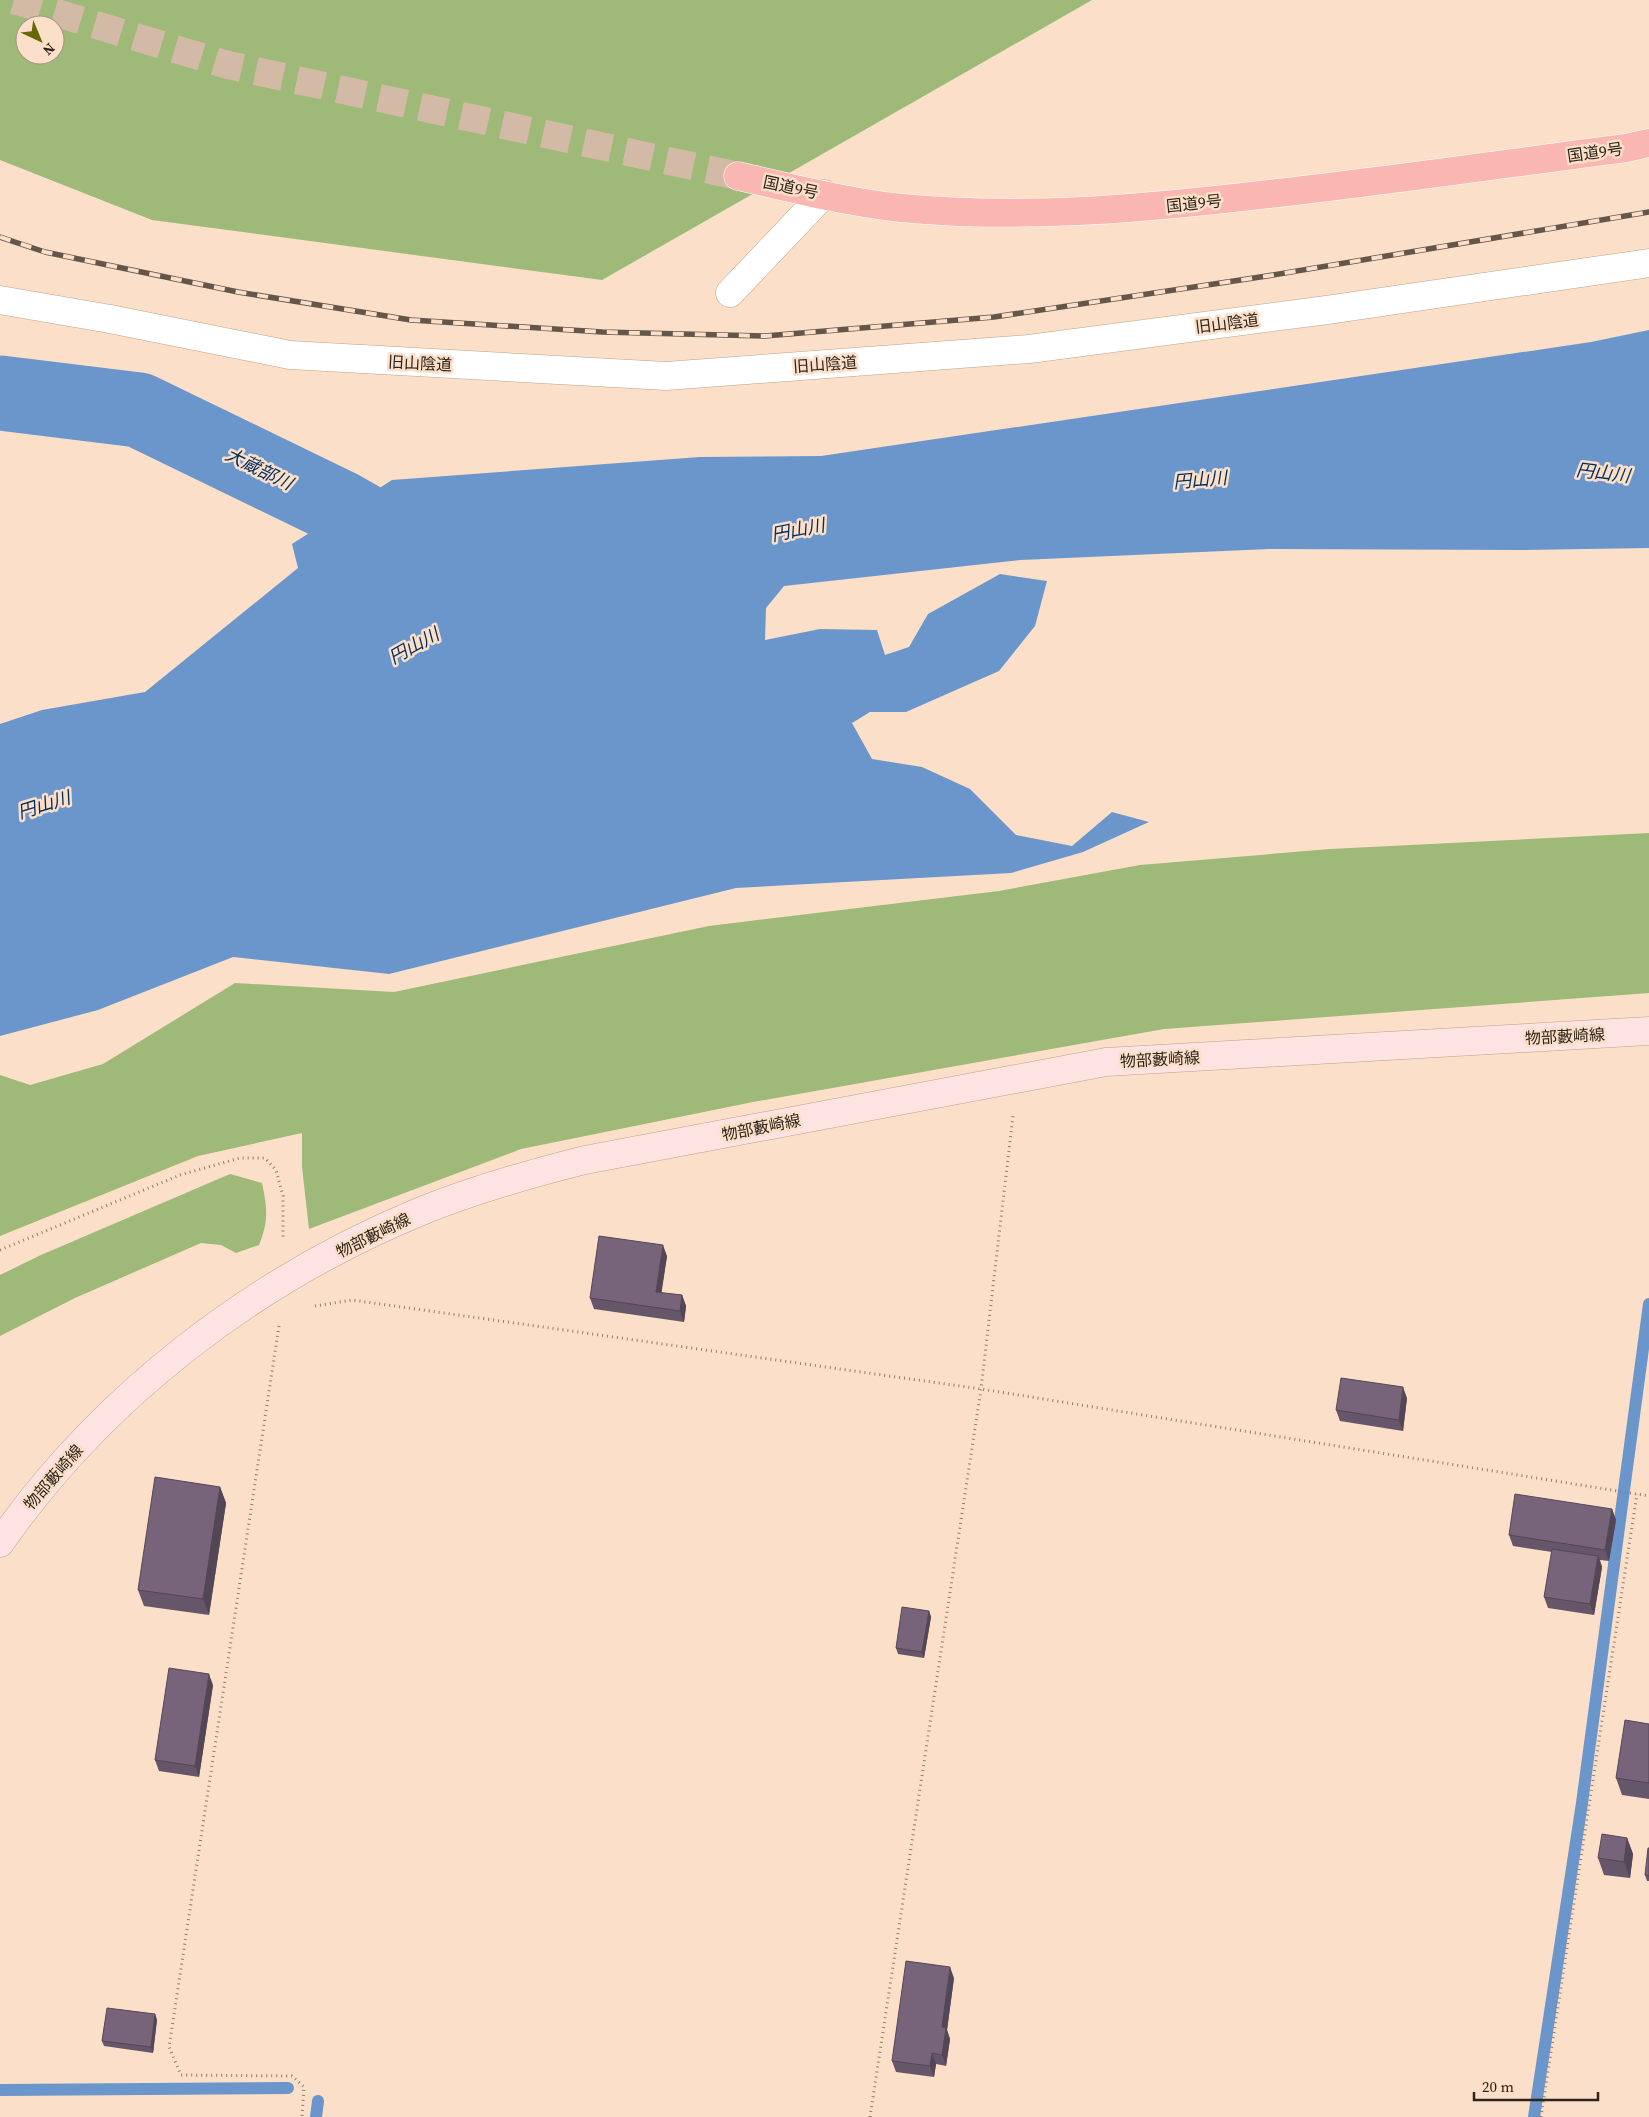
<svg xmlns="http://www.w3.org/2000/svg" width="1649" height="2117" viewBox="0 0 1649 2117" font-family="'Source Serif 4','Noto Sans JP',serif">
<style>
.forest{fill:#9eb978;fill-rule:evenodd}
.water{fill:#6b96cb}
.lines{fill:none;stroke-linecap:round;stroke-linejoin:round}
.stream{stroke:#6b96cb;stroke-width:12}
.river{stroke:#6b96cb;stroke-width:75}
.trunk-tunnel{stroke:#d2baa6;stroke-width:28;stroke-dasharray:28 14;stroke-linecap:butt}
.minor-casing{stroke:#bca28c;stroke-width:29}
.secondary-casing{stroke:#bca28c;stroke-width:29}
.trunk-casing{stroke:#fff;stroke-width:29}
.path{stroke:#907d6e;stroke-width:3;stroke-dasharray:1 4;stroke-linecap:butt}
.minor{stroke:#fff;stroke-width:28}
.secondary{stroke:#fde3e2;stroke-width:28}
.trunk{stroke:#fab6b0;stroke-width:28}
.rail-casing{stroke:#65564a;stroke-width:5.5}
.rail{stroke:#fbdfc8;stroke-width:4;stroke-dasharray:11;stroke-linecap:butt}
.wall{fill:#66566a}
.shaded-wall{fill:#534656}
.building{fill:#77647b;stroke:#534656}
.labels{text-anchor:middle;stroke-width:5;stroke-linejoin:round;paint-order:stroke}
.street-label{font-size:16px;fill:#2e241c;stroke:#fbdfc8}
.water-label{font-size:18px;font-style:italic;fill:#002d5d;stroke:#fbdfc8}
</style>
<rect width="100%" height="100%" fill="#fbdfc8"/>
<g class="forest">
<path d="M0 0H1092L602 280 152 220 0 160ZM25 25H55V55H25Z"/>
<path d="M1649 833V993L1164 1029 753 1102 521 1149 309 1229 302 1167V1133L198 1156 0 1236V1075L30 1085 103 1064 235 983 394 992 709 926 999 891 1140 865 1330 849Z"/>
<path d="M230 1174 262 1183C267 1207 269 1221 259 1245L236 1253 221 1245 201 1243 75 1298 0 1336V1275L41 1255Z"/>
</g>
<path class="water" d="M1649 330V548L1521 550 1269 549 1021 560 784 586 766 608 765 640 820 629 877 630 885 655 909 647 928 614 1000 574 1047 581 1035 626 999 671 906 712H870L852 723 872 759 922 767 970 789 1016 835 1072 846 1112 812 1149 822 1083 852 1011 873 736 888 389 974 233 957 98 1010 0 1036V724L42 710 145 692 298 568 292 544 392 480 700 457 821 456 1591 342Z"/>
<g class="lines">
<g class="stream">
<path d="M0 2090 288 2088"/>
<path d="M316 2117 318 2101"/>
<path d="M1534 2117 1582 1803 1649 1304"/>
</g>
<path class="river" d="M0 393 139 410 339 507 435 561"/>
<path class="trunk-tunnel" d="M14 0 228 65 738 176"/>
<defs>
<g id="minor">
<path d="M730 293 824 194"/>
<path d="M0 300 110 319 290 355 666 376 1029 349 1327 310 1649 263"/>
</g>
<path id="secondary" d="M0 1543C102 1396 255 1280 419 1212 473 1190 529 1174 585 1160L1106 1062 1649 1031"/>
<path id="trunk" d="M738 176C791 188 846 202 901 208 1027 220 1153 208 1278 193 1394 180 1510 163 1626 148L1649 143"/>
</defs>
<use href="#minor" class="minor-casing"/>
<use href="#secondary" class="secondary-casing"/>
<use href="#trunk" class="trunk-casing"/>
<g class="path">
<path d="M0 1250 180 1175 240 1158H265L276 1170 283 1196V1239"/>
<path d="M315 1306 352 1300 981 1389 1649 1496"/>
<path d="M279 1326 169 2047 181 2075 292 2076 304 2087 302 2117"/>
<path d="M870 2117 981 1389 1013 1116"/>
<path d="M1541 2117 1637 1494"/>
</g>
<use href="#minor" class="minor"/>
<use href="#secondary" class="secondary"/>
<use href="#trunk" class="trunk"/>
<defs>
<path id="rail" d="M0 237 45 252 238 292 411 320 602 332 765 336 994 317 1267 276 1649 212"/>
</defs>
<use href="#rail" class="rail-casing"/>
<use href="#rail" class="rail"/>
</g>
<g class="wall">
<path d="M667 1256 661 1293 682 1295 686 1306 684 1322 594 1309 590 1298Z"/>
<path d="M1407 1398 1403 1431 1340 1421 1336 1410Z"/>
<path d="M220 1487 226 1503 209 1615 144 1606 138 1590Z"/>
<path d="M1612 1509 1616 1520 1609 1561 1600 1560 1602 1567 1594 1615 1548 1608 1544 1597 1552 1552 1513 1546 1509 1535Z"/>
<path d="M929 1611 931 1617 924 1658 898 1654 896 1648Z"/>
<path d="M213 1685 199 1777 159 1771 155 1760Z"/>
<path d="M1649 1724V1799L1622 1795 1616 1778Z"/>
<path d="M1627 1838 1633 1854 1630 1878 1604 1875 1598 1858Z"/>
<path d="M1649 1848V1881H1647L1645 1875Z"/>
<path d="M954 1978 947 2030 950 2039 946 2066 936 2064 934 2077 896 2072 892 2061Z"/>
<path d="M155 2014 157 2020 153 2053 104 2046 102 2041Z"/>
</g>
<g class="shaded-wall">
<path d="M663 1245 667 1256 660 1303 656 1292Z"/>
<path d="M682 1295 686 1306 684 1322 680 1311Z"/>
<path d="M1403 1387 1407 1398 1403 1431 1399 1420Z"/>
<path d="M220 1487 226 1503 209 1615 203 1599Z"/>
<path d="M1612 1509 1616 1520 1609 1561 1605 1550Z"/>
<path d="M1598 1556 1602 1567 1594 1615 1590 1604Z"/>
<path d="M929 1611 931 1617 924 1658 922 1652Z"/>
<path d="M209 1674 213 1685 199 1777 195 1766Z"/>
<path d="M1627 1838 1633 1854 1630 1878 1624 1862Z"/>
<path d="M950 1967 954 1978 947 2030 950 2039 946 2066 942 2055V2027Z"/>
<path d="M155 2014 157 2020 153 2053 151 2047Z"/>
<path d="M932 2053 936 2064 934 2077 930 2066Z"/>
</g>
<g class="building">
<path d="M599 1236 663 1245 656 1292 682 1295 680 1311 590 1298Z"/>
<path d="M1341 1378 1403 1387 1399 1420 1336 1410Z"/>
<path d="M155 1477 220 1487 203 1599 138 1590Z"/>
<path d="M1515 1494 1612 1509 1605 1550 1509 1535Z"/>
<path d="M1552 1549 1598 1556 1590 1604 1544 1597Z"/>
<path d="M902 1607 929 1611 922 1652 896 1648Z"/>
<path d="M169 1668 209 1674 195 1766 155 1760Z"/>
<path d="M1625 1720 1649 1724V1783L1616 1778Z"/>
<path d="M1602 1834 1627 1838 1624 1862 1598 1858Z"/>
<path d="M1648 1848H1649V1876L1645 1875Z"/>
<path d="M906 1961 950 1967 942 2027 946 2028 942 2055 932 2053 930 2066 892 2061Z"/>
<path d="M107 2008 155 2014 151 2047 102 2041Z"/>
</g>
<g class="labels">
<g class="street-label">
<text transform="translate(1595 152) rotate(-8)" y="6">国道9号</text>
<text transform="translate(791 187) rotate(12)" y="6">国道9号</text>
<text transform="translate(1194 203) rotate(-6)" y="6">国道9号</text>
<text transform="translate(1227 323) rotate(-7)" y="6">旧山陰道</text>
<text transform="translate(420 363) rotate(3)" y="6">旧山陰道</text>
<text transform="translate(825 364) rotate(-4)" y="6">旧山陰道</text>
<text transform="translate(1565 1036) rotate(-3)" y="6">物部藪崎線</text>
<text transform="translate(1160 1059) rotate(-3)" y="6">物部藪崎線</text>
<text transform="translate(761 1127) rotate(-11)" y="6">物部藪崎線</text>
<text transform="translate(373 1235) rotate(-26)" y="6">物部藪崎線</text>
<text transform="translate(53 1477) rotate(-49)" y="6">物部藪崎線</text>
</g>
<g class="water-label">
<text transform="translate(259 469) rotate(26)" y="6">大蔵部川</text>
<text transform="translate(1603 473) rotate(7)" y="6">円山川</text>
<text transform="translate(1200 480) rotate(-5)" y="6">円山川</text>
<text transform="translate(798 530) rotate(-11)" y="6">円山川</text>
<text transform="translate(414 646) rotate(-29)" y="6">円山川</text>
<text transform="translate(44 805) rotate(-17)" y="6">円山川</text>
</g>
</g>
<g transform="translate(40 40) rotate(136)"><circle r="24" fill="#fbdfc8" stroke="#a99483"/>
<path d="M0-4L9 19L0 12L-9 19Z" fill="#656805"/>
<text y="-8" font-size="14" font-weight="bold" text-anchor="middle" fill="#2e241c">N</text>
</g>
<path d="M1474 2092v8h124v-8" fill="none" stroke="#2e241c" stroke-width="2.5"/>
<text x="1482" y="2092" font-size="15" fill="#2e241c" stroke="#fbdfc8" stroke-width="4" paint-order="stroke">20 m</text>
</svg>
